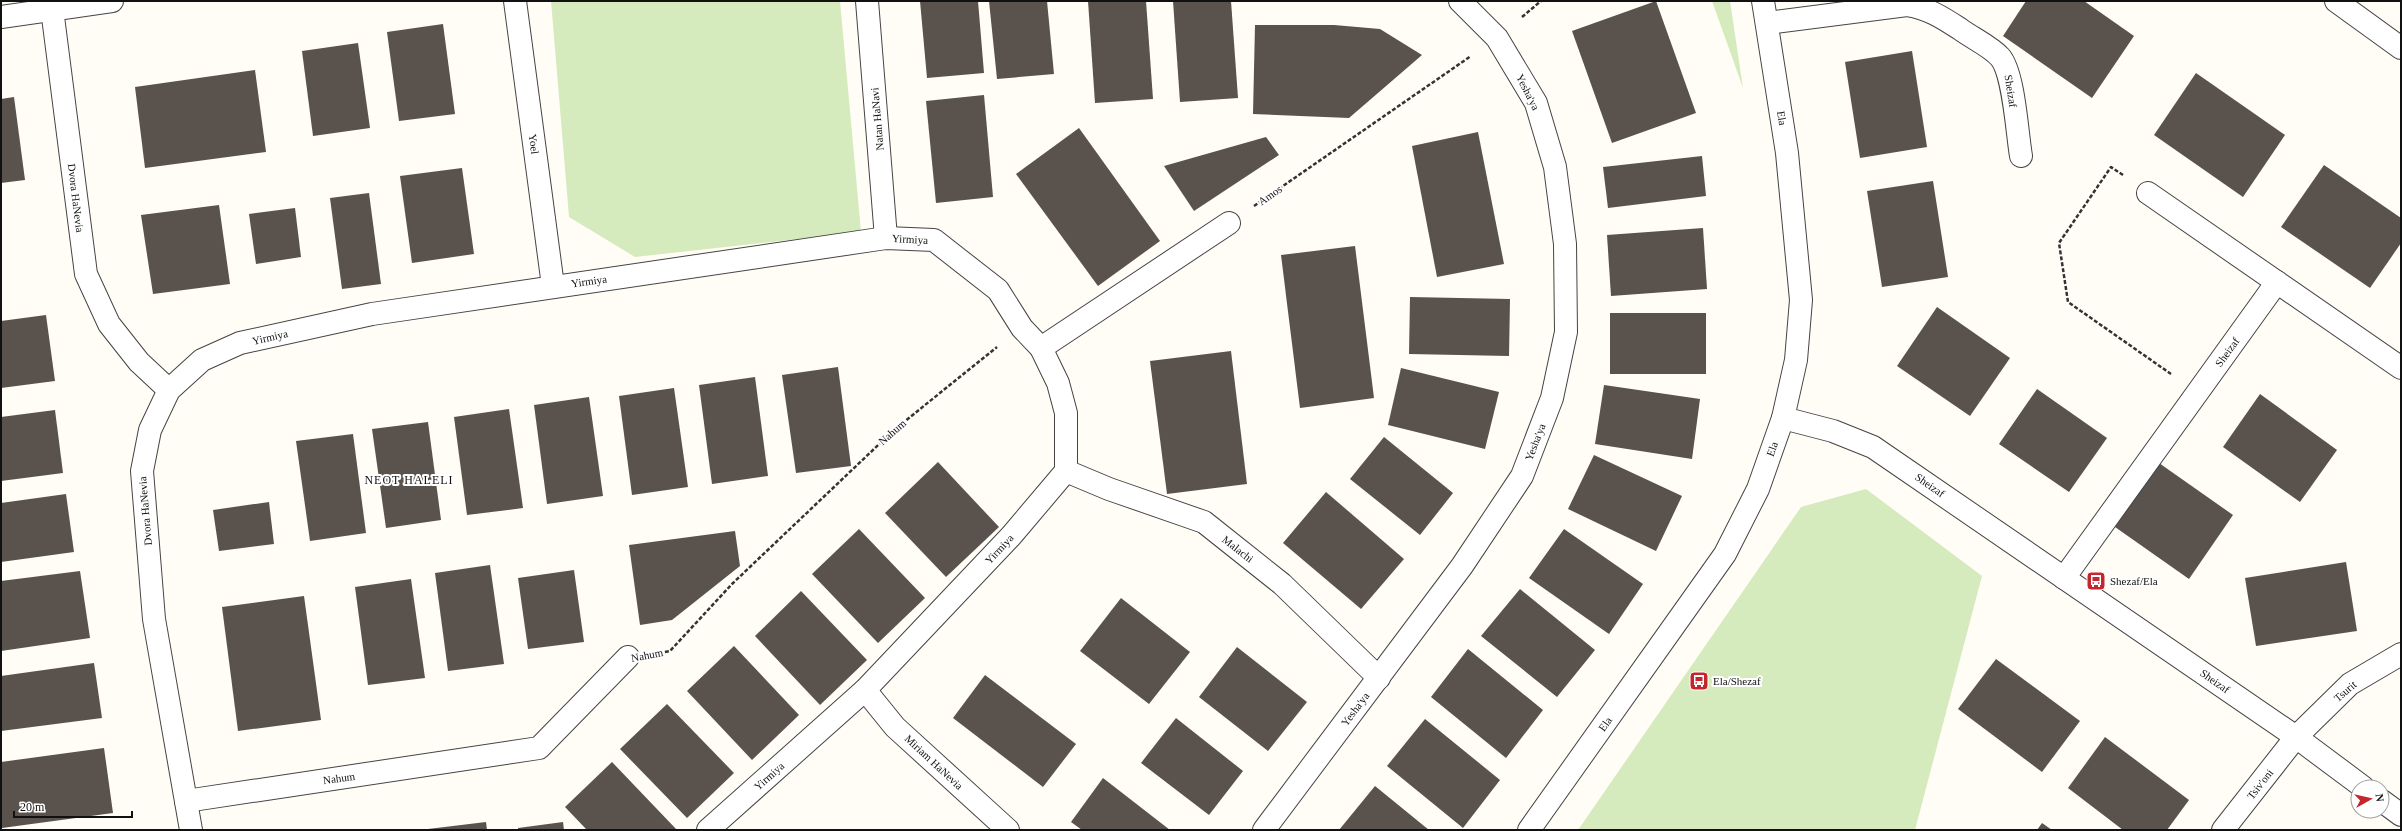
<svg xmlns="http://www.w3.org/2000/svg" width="2402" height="831" viewBox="0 0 2402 831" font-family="'Times New Roman',serif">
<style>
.green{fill:#d5ebbd}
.building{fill:#5a524d}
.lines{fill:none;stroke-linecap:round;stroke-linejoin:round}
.minor-casing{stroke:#444;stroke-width:24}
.path{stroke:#333;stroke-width:2.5;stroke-dasharray:4 2;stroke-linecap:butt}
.minor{stroke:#fff;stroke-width:22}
.labels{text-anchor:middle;stroke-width:4;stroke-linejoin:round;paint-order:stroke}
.street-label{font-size:11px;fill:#111;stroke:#fff}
.poi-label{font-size:11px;fill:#111;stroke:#fff;text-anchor:start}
.neighbourhood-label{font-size:12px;letter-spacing:1px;fill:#111;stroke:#fff}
</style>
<rect width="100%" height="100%" fill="#fffdf5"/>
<g class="green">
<path d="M551 1H840L861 232 635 257 569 217Z"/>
<path d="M1712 1H1730L1743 88Z"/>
<path d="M1866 489 1982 576 1915 830H1578L1801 507Z"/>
</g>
<g class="building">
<path d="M920 1H978L984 73 927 78Z"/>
<path d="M989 1H1047L1054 74 997 79Z"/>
<path d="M1088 1H1146L1153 99 1095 103Z"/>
<path d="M1173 1H1231L1238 98 1180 102Z"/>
<path d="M1656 1 1696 113 1612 143 1572 31Z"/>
<path d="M2026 1H2084L2134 36 2092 98 2003 36Z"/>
<path d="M443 24 455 114 399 121 387 32Z"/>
<path d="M1255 25H1334L1380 29 1422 55 1349 118 1253 114Z"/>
<path d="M358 43 370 128 313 136 302 51Z"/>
<path d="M1912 51 1927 147 1860 158 1845 62Z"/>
<path d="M255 70 266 152 145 168 135 87Z"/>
<path d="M2196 73 2285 135 2243 197 2154 135Z"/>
<path d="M984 95 993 197 936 203 926 101Z"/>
<path d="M14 97 25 180 1 183V99Z"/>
<path d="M1079 128 1160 241 1098 286 1016 174Z"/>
<path d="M1478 132 1504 264 1437 277 1412 146Z"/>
<path d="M1266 137 1279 155 1194 211 1164 166Z"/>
<path d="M1702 156 1706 196 1608 208 1603 167Z"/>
<path d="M2324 165 2401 218V243L2370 288 2281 227Z"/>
<path d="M462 168 474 254 412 263 400 176Z"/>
<path d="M1933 181 1948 277 1882 287 1867 191Z"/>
<path d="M369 193 381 284 342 289 330 198Z"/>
<path d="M219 205 230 284 153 294 141 215Z"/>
<path d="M295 208 301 257 256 264 249 214Z"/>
<path d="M1703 228 1707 289 1611 296 1607 235Z"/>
<path d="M1355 246 1374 398 1300 408 1281 255Z"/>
<path d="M1410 297 1510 299 1509 356 1409 354Z"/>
<path d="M1937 307 2010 358 1970 416 1897 366Z"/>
<rect x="1610" y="313" width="96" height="61"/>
<path d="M46 315 55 381 1 388V321Z"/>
<path d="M1231 351 1247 484 1167 494 1150 361Z"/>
<path d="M838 367 851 466 796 473 782 375Z"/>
<path d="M1401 368 1499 392 1485 449 1388 425Z"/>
<path d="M755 377 768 476 712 484 699 385Z"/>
<path d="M1604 385 1700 399 1692 459 1595 444Z"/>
<path d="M674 388 688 487 632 495 619 396Z"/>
<path d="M2037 389 2107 438 2069 492 1999 444Z"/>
<path d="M2260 394 2337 450 2300 502 2223 447Z"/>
<path d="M589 397 603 496 547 504 534 405Z"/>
<path d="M509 409 523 508 467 515 454 417Z"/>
<path d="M55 410 63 473 1 481V417Z"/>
<path d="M428 422 441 520 386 528 372 429Z"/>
<path d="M353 434 366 533 310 541 296 441Z"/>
<path d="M1384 437 1453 493 1420 535 1350 479Z"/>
<path d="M1594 455 1682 496 1656 551 1568 509Z"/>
<path d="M938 462 999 527 946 577 885 513Z"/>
<path d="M2159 463 2233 515 2189 579 2115 527Z"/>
<path d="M1326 492 1404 559 1361 609 1283 543Z"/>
<path d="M66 494 74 552 1 562V503Z"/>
<path d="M269 502 274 544 219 551 213 510Z"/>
<path d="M859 529 925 598 878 643 812 574Z"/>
<path d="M1564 529 1643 584 1609 634 1529 578Z"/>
<path d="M735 531 740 566 672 620 640 625 629 545Z"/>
<path d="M2346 562 2357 631 2256 646 2245 578Z"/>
<path d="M490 565 504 664 448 671 435 573Z"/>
<path d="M574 570 584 642 528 649 518 578Z"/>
<path d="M80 571 90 638 1 651V581Z"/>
<path d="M411 579 425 678 368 685 355 587Z"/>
<path d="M1520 589 1595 650 1557 697 1481 636Z"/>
<path d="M801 591 867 660 820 705 755 636Z"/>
<path d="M304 596 321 720 238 731 222 607Z"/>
<path d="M1121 598 1190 652 1149 704 1080 651Z"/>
<path d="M734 646 799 715 752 760 687 691Z"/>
<path d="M1237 647 1307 702 1268 751 1199 697Z"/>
<path d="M1468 649 1543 710 1506 758 1431 697Z"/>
<path d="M1996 659 2080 721 2042 772 1958 709Z"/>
<path d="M94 663 102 718 1 731V676Z"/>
<path d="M985 675 1076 744 1043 787 953 718Z"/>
<path d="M667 704 734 773 687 818 620 749Z"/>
<path d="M1176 718 1243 771 1209 815 1141 763Z"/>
<path d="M1425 719 1500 780 1463 828 1387 766Z"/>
<path d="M2105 737 2189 800 2167 830H2123L2068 788Z"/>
<path d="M104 748 113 813 2 828 1 762Z"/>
<path d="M612 762 677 830H587L565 807Z"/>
<path d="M1103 778 1170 830H1082L1071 822Z"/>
<path d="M1375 786 1429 830H1339Z"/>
<path d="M486 822 487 830H428V829Z"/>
<path d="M563 822 564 830H518V828Z"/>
<path d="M2042 823 2052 830H2037Z"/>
</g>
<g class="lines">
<defs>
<g id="minor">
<path d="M515 1 553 286"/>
<path d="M867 1 886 238"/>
<path d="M2336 1 2401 48"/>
<path d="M52 9 86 274 109 324 139 362 169 390"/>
<path d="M1 17 112 1"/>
<path d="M1767 23 1907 5C1928 8 1943 18 1960 29 1972 38 1990 46 2000 57 2014 73 2017 133 2021 156"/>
<path d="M2148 193 2401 368"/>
<path d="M1041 348 1229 223"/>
<path d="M1783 418 1833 431 1873 447 2296 737 2363 787"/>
<path d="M1066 471 1109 489 1204 522 1282 584 1379 678"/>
<path d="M2064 578 2277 282"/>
<path d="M865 690 895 727 1008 830"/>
<path d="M186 801 539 748 628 657"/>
<path d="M2382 801 2401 815"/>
<path d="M191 830 154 619 142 471 150 430 169 390 202 360 240 343 372 314 886 238 934 240 998 290 1022 328 1041 348 1058 383 1066 413V471L1011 536 865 690 708 830"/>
<path d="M1264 830 1462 566 1522 476 1552 398 1566 332 1565 244 1555 167 1536 103 1497 38 1460 1"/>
<path d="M1529 830 1725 554 1758 489 1783 418 1796 360 1801 300 1787 153 1763 1"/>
<path d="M2223 830 2296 737 2350 684 2401 654"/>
</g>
</defs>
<use href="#minor" class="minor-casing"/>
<g class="path">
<path d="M1522 17 1541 1"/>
<path d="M2123 175 2111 167 2059 243 2068 302 2171 374"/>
<path d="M1254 206 1471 56"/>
<path d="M659 653 670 651 732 584 894 430 997 347"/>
</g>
<use href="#minor" class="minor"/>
</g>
<defs>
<symbol id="bus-square" viewBox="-11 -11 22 22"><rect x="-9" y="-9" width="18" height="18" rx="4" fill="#c4262e" stroke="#fff"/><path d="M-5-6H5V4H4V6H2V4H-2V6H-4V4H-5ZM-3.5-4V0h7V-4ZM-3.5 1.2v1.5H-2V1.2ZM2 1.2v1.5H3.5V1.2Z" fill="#fff"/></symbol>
</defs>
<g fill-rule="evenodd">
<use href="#bus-square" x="2085" y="570" width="22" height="22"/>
<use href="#bus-square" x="1688" y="670" width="22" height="22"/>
</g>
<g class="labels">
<g class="street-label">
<text transform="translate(2011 91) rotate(81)" y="4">Sheizaf</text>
<text transform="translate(1528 92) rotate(63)" y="4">Yesha'ya</text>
<text transform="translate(1782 118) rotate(81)" y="4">Ela</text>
<text transform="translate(877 119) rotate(-95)" y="4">Natan HaNavi</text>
<text transform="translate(534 144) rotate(83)" y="4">Yoel</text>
<text transform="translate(1270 195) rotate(-35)" y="4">Amos</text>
<text transform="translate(76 198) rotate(83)" y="4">Dvora HaNevia</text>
<text transform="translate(910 239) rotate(3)" y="4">Yirmiya</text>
<text transform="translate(589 281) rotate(-8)" y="4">Yirmiya</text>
<text transform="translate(270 337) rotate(-13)" y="4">Yirmiya</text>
<text transform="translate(2227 352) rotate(-54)" y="4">Sheizaf</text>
<text transform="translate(892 432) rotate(-41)" y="4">Nahum</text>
<text transform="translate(1535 442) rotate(-69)" y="4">Yesha'ya</text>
<text transform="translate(1772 449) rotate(-70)" y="4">Ela</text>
<text transform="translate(1930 485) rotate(35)" y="4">Sheizaf</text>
<text transform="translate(145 511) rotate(-95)" y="4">Dvora HaNevia</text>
<text transform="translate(999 549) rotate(-47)" y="4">Yirmiya</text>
<text transform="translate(1238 549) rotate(38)" y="4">Malachi</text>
<text transform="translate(647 655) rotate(-11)" y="4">Nahum</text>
<text transform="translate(2215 681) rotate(35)" y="4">Sheizaf</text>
<text transform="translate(2345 691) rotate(-41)" y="4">Tsurit</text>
<text transform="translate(1355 709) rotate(-53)" y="4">Yesha'ya</text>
<text transform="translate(1605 724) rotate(-55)" y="4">Ela</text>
<text transform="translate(934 762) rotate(43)" y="4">Miriam HaNevia</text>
<text transform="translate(769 776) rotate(-42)" y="4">Yirmiya</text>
<text transform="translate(339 778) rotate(-8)" y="4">Nahum</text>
<text transform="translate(2260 784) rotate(-52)" y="4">Tsiv'oni</text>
</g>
<g class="poi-label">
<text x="2110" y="585">Shezaf/Ela</text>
<text x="1713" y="685">Ela/Shezaf</text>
</g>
<g class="neighbourhood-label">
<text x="409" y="484">NEOT HALELI</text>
</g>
</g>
<rect width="2402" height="831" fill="none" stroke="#111111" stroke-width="4"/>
<g transform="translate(2370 799) rotate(82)"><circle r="19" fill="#ffffff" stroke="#a0a0a0"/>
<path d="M0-3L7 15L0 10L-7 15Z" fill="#c4262e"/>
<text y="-6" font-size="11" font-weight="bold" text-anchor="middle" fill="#111111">N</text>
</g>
<path d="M14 811v6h118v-6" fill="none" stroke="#111111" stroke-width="2"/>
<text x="20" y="811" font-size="12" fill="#111111" stroke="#ffffff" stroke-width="3" paint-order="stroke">20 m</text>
</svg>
